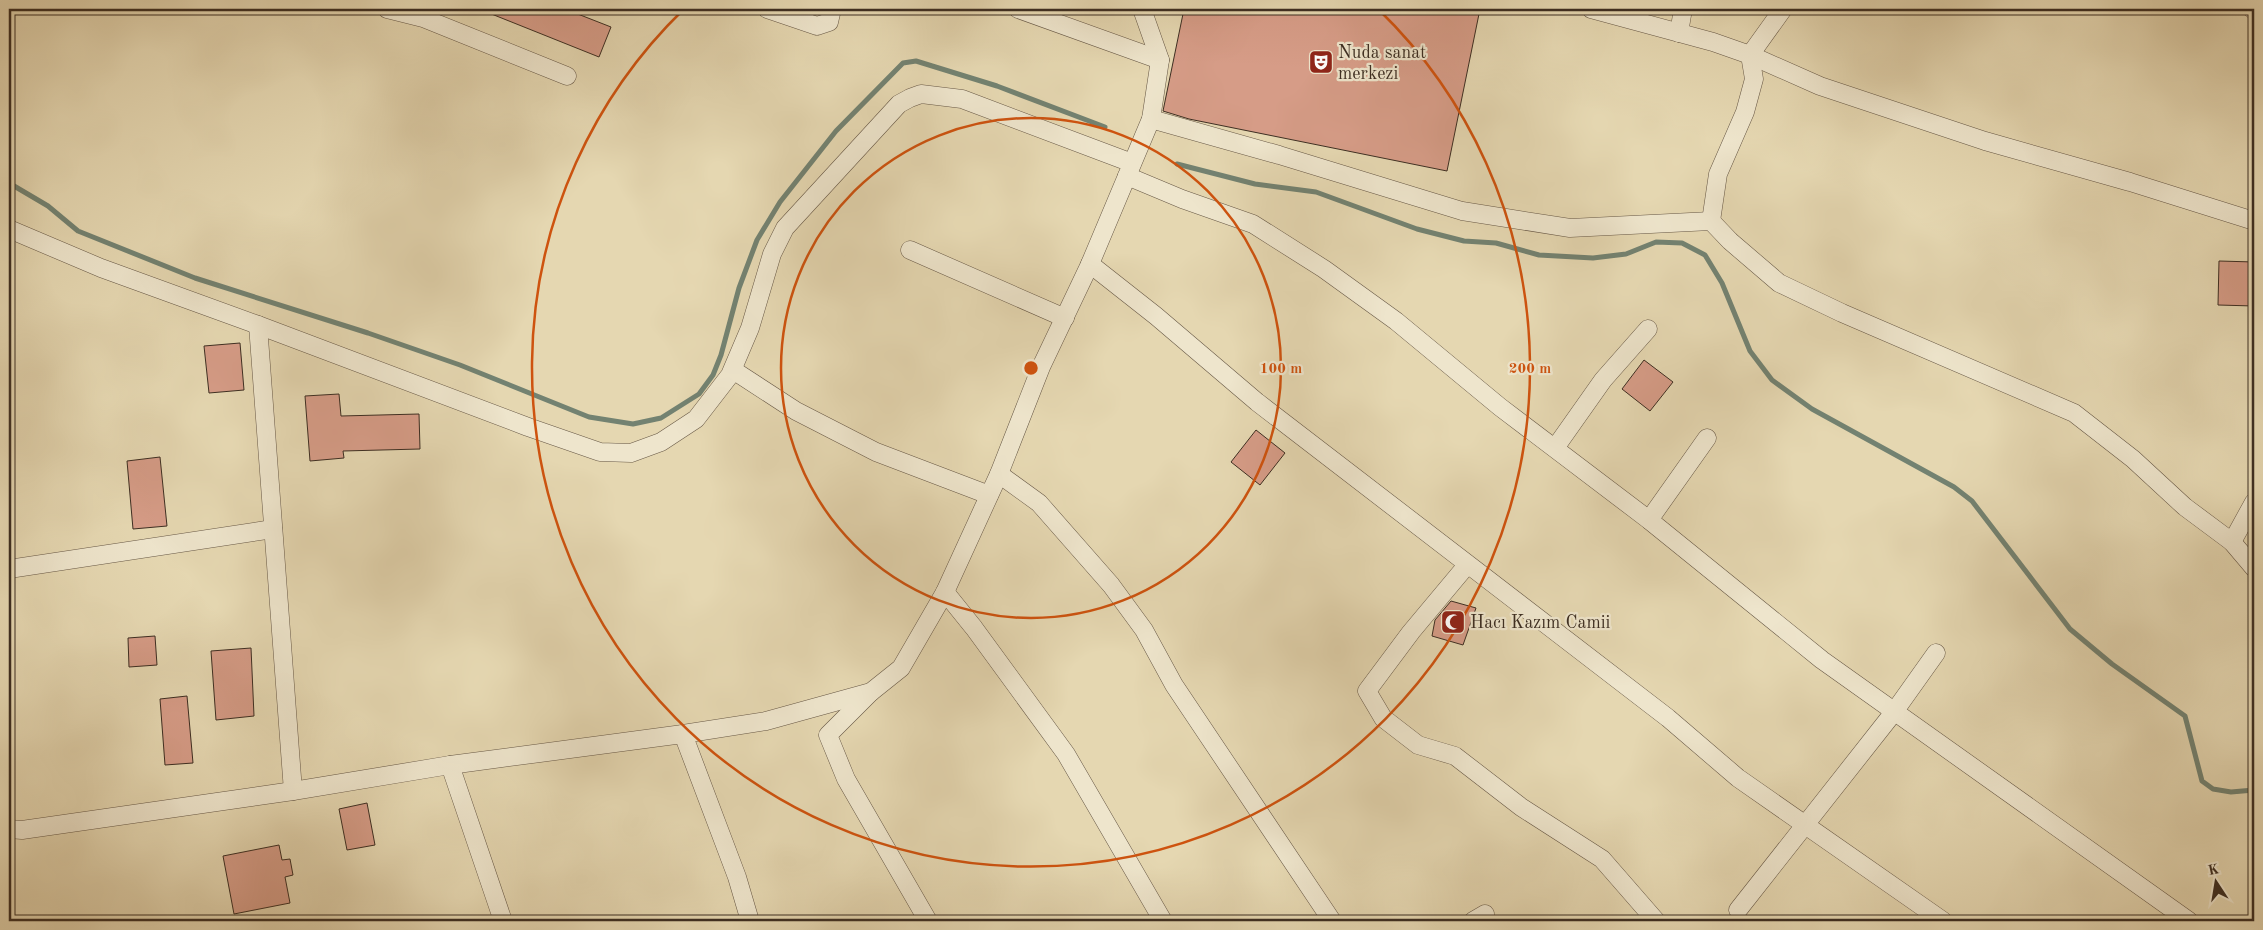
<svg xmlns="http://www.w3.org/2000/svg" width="2263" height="930" viewBox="0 0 2263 930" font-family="'Old Standard TT',serif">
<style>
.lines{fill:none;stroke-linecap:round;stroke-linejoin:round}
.stream{stroke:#738271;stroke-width:5}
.building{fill:#d69c87;stroke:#3d2e22}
.minor-casing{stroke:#675846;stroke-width:19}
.minor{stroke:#eee5cc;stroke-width:18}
.ring{fill:none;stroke:#ce530f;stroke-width:2.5}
.labels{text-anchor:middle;stroke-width:4.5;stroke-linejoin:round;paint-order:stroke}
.poi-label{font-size:18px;fill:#3d2e22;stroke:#eee5cc;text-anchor:start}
.centre{fill:#ce530f;stroke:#eee5cc;stroke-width:2.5}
.ring-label{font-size:15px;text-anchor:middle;font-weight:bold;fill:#ce530f;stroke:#eee5cc;stroke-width:4.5;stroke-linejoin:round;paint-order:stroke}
</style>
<rect width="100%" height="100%" fill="#e5d7b1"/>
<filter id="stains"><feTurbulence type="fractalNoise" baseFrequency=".004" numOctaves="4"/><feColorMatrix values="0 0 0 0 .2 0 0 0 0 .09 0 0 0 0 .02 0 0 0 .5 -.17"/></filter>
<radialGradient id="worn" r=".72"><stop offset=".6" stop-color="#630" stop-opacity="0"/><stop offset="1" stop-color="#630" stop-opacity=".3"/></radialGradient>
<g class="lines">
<g class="stream">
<path d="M1177 164 1255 184 1316 192 1417 229 1464 241 1496 243 1539 255 1593 258 1626 254 1656 242 1682 243 1705 255 1722 283 1750 351 1772 380 1812 409 1954 487 1972 501 2070 629 2112 664 2185 716 2202 781 2213 789 2231 792 2254 790"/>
<path d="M9 183 48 206 78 231 195 278 368 333 460 365 589 417 633 424 661 418 699 394 713 375 721 355 739 288 757 240 780 202 836 131 903 63 916 61 997 86 1105 127"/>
</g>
</g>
<g class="building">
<path d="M479 9H565L611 27 599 57Z"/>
<path d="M1184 9H1249L1263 12 1264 9H1480L1447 171 1189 119 1163 111Z"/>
<path d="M2219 261 2254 262V306L2218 305Z"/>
<path d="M240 343 244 390 209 393 204 346Z"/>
<path d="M1644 360 1673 382 1650 411 1622 389Z"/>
<path d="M339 394 341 416 419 414 420 449 343 451 344 458 310 461 305 396Z"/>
<path d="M1256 430 1285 453 1260 485 1231 462Z"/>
<path d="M160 457 167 526 133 529 127 461Z"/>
<path d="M1451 601 1476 608 1463 645 1432 636 1435 620Z"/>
<path d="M155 636 157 665 129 667 128 638Z"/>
<path d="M251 648 254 716 216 720 211 651Z"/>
<path d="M187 696 193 763 165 765 160 699Z"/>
<path d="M367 803 375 845 347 850 339 809Z"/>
<path d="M279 845 282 860 290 859 293 875 285 877 290 903 234 914 223 856Z"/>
</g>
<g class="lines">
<defs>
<g id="minor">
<path d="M387 9 423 18 567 76"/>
<path d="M767 9 817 26 829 22 832 9"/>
<path d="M1018 9 1160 60"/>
<path d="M1591 9 1713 42 1750 55 1820 86 1985 141 2130 182 2254 221"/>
<path d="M2252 9 2254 10"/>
<path d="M1679 33 1683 9"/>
<path d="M1151 119 1279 155 1462 211 1570 228 1711 221 1730 241 1779 283 1842 313 2074 413 2133 459 2185 507 2232 542 2254 568"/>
<path d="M1127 176 1182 199 1253 224 1324 269 1396 321 1500 407 1649 520 1822 660 2189 921"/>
<path d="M1711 221 1718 174 1745 112 1754 79 1750 55 1783 9"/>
<path d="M9 229 101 268 258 325 528 427 600 452 631 453 661 442 696 419 730 375 750 328 772 254 785 228 899 104 910 98 921 94 962 99 1132 163"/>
<path d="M910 250 1065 318"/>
<path d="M1090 264 1156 316 1257 402 1668 718 1738 778 1943 921"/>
<path d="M258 325 293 791"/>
<path d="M733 370 796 411 876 452 989 495"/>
<path d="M1555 448 1603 380 1648 329"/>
<path d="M999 474 1039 503 1111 585 1144 630 1174 685 1332 921"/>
<path d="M1649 520 1707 438"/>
<path d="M2232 542 2254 502"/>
<path d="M1467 565 1411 632 1367 691 1383 718 1418 745 1455 756 1521 807 1602 859 1656 921"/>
<path d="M9 569 273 529"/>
<path d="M945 592 974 628 1066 754 1163 921"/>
<path d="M871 692 828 735 846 779 928 921"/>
<path d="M683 734 737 877 750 921"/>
<path d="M450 765 503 921"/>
<path d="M9 829 22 830 293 791 450 765 683 734 766 721 871 692 901 668 945 592 999 474 1041 367 1090 264 1151 119 1160 60 1142 9"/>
<path d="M1738 910 1894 712 1936 653"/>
<path d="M1473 921 1485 914"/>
</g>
</defs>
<use href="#minor" class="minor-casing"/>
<use href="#minor" class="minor"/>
</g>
<g class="ring">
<circle cx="1031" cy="368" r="250"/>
<path d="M1378 9A499 499 0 1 1 684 9"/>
</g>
<defs>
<symbol id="theatre-square" viewBox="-11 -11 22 22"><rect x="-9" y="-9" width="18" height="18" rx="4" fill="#8f2418" stroke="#eee5cc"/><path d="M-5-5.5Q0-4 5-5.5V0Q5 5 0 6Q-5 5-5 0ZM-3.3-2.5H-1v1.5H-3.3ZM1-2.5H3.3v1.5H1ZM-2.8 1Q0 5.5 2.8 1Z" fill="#fff"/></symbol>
<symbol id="mosque-square" viewBox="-11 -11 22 22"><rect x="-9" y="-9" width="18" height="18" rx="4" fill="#8f2418" stroke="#eee5cc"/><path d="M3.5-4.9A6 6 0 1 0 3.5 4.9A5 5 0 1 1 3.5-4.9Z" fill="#fff"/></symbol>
</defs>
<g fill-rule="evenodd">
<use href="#theatre-square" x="1307" y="48" width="28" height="28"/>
<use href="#mosque-square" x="1439" y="608" width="28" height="28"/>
</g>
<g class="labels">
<g class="poi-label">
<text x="1338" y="58">Nuda sanat<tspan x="1338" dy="21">merkezi</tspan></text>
<text x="1470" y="628">Hacı Kazım Camii</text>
</g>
</g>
<circle cx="1031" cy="368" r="8" class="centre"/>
<g class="ring-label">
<text x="1281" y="373">100 m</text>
<text x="1530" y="373">200 m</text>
</g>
<rect width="2263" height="930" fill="none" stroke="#e5d7b1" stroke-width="30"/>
<rect x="10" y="10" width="2243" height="910" fill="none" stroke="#3d2e22" stroke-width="2.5"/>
<rect x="15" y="15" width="2233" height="900" fill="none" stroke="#3d2e22"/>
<g transform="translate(2216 882) rotate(348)" stroke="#eee5cc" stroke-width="4" paint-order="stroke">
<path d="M0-4L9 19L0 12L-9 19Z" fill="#3d2e22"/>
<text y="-8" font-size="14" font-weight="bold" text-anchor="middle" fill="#3d2e22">K</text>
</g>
<rect width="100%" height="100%" filter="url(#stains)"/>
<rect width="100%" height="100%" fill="url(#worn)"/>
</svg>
